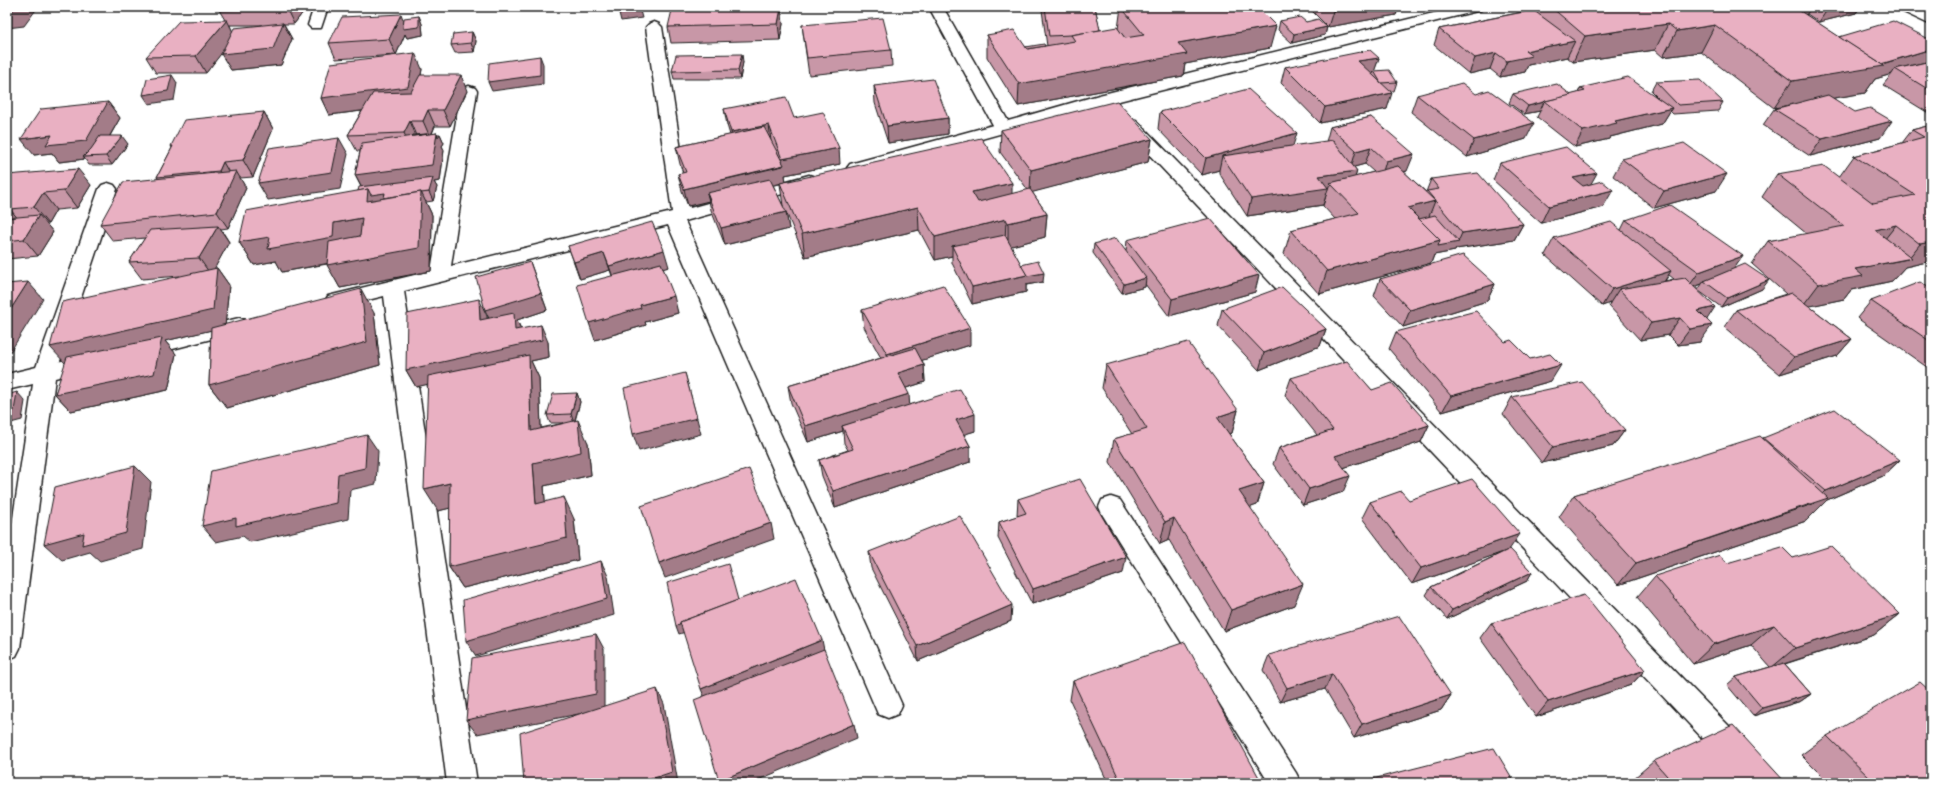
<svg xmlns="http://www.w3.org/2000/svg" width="1938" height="790" viewBox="0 0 1938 790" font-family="'Comic Neue',sans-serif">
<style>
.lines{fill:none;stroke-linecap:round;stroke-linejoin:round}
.service-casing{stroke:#1c1c1c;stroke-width:3}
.minor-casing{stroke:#1c1c1c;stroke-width:3}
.tertiary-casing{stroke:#1c1c1c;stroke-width:3}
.service{fill:#fff;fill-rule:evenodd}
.minor{fill:#fff;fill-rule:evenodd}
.tertiary{fill:#fff;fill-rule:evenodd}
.wall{fill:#c897a7;stroke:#1c1c1c;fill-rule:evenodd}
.shaded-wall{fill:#a37b88;stroke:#1c1c1c}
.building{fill:#e9b0c2;stroke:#1c1c1c}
</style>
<rect width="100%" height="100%" fill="#fff"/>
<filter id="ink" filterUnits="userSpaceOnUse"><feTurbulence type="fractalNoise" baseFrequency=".025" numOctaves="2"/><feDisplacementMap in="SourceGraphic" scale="8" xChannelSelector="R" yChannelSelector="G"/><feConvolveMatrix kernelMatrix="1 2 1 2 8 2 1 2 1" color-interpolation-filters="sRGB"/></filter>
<g filter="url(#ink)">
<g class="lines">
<defs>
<path id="service" d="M108 183 114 185 117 189 56 373 53 379 45 381 37 379 34 373 99 189 102 185Z"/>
<g id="minor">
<path d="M314 7H328L321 28H311L308 25Z"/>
<path d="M931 7H943L944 9 1008 121 1099 95 1458 7H1483L1481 10 1111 103 862 172 856 173 850 172 847 168 850 164 993 125 930 9Z"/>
<path d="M654 22 659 24 662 27 690 208 809 175 815 177 818 181 815 185 685 221 902 705 898 714 888 718 878 714 668 225 404 291 477 783H447L384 296 335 308 328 306 325 301 328 296 431 271 461 91 463 88 469 86 475 88 477 91 451 266 672 212 646 27 649 24Z"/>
<path d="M1130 119 1136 120 1775 773 1780 783H1745L1124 128 1121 124 1124 120Z"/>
<path d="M239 318 246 320 249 325 246 330 138 358 131 355 127 350 131 345 138 342Z"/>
<path d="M91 354 99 357 102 362 99 367 55 378 20 648 16 656 7 660V558L33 384 7 390V374Z"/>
<path d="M1111 497 1120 500 1296 773 1301 783H1269L1102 514 1099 507 1102 500Z"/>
</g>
<path id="tertiary" d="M1897 7H1916L1931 14V25L1899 10Z"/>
</defs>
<use href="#service" class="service-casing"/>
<use href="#minor" class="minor-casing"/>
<use href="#tertiary" class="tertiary-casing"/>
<use href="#service" class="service"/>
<use href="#minor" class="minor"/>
<use href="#tertiary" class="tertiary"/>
</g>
<g class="wall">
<path d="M307 7 294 24H284L292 39 281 65 231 70 222 52 206 73H156L146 57 225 20 219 10ZM230 25H262L232 31Z"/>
<path d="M794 7H832L794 9Z"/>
<path d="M1042 7H1095L1100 30 1125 38 1118 29 1121 7 1270 48 1185 64 1183 76 1018 106 987 57V35L1026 47 1047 46 1042 10Z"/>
<path d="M1308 7H1399L1396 15 1328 27Z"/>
<path d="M1529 7H1860L1856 13 1819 22 1807 14 1806 15 1839 37 1931 40V114H1930L1883 85 1892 74 1875 79 1865 93 1833 98 1880 138 1810 156 1763 125 1774 109 1785 106 1774 108 1701 52 1663 57 1655 50 1573 62 1567 57 1528 65 1525 72 1500 77 1490 69 1469 74 1434 45 1439 29 1527 11Z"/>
<path d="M1923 7H1931V11Z"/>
<path d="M781 8 783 24 780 40 671 43 668 27Z"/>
<path d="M419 16 422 24 423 35 407 38 405 34 396 55 336 59 329 43Z"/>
<path d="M1280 21 1306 22 1327 27 1325 35 1292 43 1278 30Z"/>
<path d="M802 25 891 50 892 66 809 75Z"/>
<path d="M472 32 476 41 474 52 455 53 451 45Z"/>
<path d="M1379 58 1374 71 1397 82 1394 91H1390L1387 109 1320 123 1281 83 1285 67Z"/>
<path d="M743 62 740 79H674L672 71Z"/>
<path d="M422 69 421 75 467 91 450 126H435L432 134 437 133V134H440L444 143 442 146 444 150 440 181 434 182 437 187 433 201 426 202 432 215 431 271 340 288 327 264 282 272 276 261 254 265 239 242 358 191 361 187 355 175 360 151H357L348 135 362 111 329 115 321 98Z"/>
<path d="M1656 82 1723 102 1718 111 1673 114 1670 111 1662 124 1610 137 1609 139 1575 147 1537 117 1540 111 1524 114 1509 103 1513 94 1571 95 1578 93 1580 88 1658 98 1651 91Z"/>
<path d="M874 86 948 118V134L888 143 875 103Z"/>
<path d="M1417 95 1526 139 1467 157 1411 112Z"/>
<path d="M108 102 120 118 110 136 128 144 112 165H89L85 159 59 162 52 153 34 155Z"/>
<path d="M724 109 794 118 840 164 785 175 786 182 1012 194 1028 190 1000 152 1001 130 1152 139 1148 162 1032 192 1047 214 1045 237 1011 246 1021 265 1043 282 1026 285V292L972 304 952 263V256L935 260 919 230 805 257 786 212 789 229 725 245 711 210 709 201 688 206 682 191 678 174 683 173 680 164 676 147 730 135 727 125ZM780 184 783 206 773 185Z"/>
<path d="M264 112 273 129 253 177 240 178 246 188 228 228 221 229 229 242 214 269 217 268 229 285 225 325 374 313 380 365 227 408 209 385 211 330 165 341 176 354 168 390 71 411 55 394 180 276 142 279 129 262 145 238 113 241 100 224 158 179 157 177 172 148 171 146Z"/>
<path d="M1160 112 1293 146 1326 142 1330 127 1371 117 1407 171 1404 172 1426 192 1431 179 1523 224 1514 240 1456 249 1455 251 1434 255 1431 263 1319 294 1284 254 1291 230 1335 219 1323 206 1327 191 1323 205 1247 216 1219 173V170L1202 175 1158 129ZM1365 164 1374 172 1355 177 1357 171 1354 167Z"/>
<path d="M1931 125V261L1905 267 1892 281 1851 290 1844 299 1809 306 1852 339 1837 356 1780 374 1724 327 1736 310 1786 294 1752 264 1768 241 1807 234 1762 197 1777 174 1839 177 1854 156 1902 143 1912 130Z"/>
<path d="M1622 159 1716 191 1654 208 1613 176Z"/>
<path d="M1500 163 1591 184 1603 207 1541 223 1493 180Z"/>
<path d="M7 175 91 185 77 208 56 210 48 224H46L53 232 38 256 7 259Z"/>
<path d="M1626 220 1743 256 1734 268 1762 289 1721 307 1699 291 1707 320 1700 342 1678 345 1668 335 1640 340 1609 306 1610 303 1602 306 1545 255 1554 238 1621 230ZM1669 275 1674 279 1665 281ZM1702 284 1698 290 1694 287Z"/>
<path d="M1127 240 1255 292 1169 316 1145 284V287L1122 293 1093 253 1094 244 1126 251Z"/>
<path d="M568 246 669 267 663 268 678 313 645 322 646 325 595 340 612 276 610 270 580 279Z"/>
<path d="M530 262 536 279 547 310 517 320 521 329 548 342 549 357 531 361 539 378 541 428 564 423H550L547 415 577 393 580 402 575 421 588 443 591 475 544 486 545 502 574 519 578 560 463 588 449 567 450 508 438 511 427 384 416 387 406 370 487 316V319H489Z"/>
<path d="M1380 279 1495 284 1487 301 1403 327 1374 296Z"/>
<path d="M1931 289V370L1857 318 1871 301Z"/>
<path d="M1222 309 1326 329 1320 346 1259 370 1218 326Z"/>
<path d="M862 310 970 345 922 360 924 365 925 382 906 388 910 405 975 431 964 434 970 446V462L835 508 822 476 819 460 848 450 844 443 843 431 808 442 791 403 788 386 881 358 864 327Z"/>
<path d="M1396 332 1505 342 1530 359 1551 381 1442 412 1389 349Z"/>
<path d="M1106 365 1238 410 1232 433 1229 434 1264 483 1257 505 1250 507 1294 605 1224 631 1169 540 1160 544 1110 462 1114 439 1132 434 1102 388Z"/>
<path d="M1291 378 1372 390 1429 425 1421 442 1343 468V492L1303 505 1273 464 1279 448 1317 435 1285 395Z"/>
<path d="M1512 397 1625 430 1613 446 1542 463 1503 414Z"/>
<path d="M1763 438 1900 460 1883 476 1827 500 1806 521 1618 585 1559 517 1574 495Z"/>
<path d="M1018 499 1123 573 1032 604 998 538 999 522 1018 516 1017 515Z"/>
<path d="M1409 500 1509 549 1532 572 1527 581 1447 619 1426 595 1431 587 1505 551 1412 584 1362 518 1370 502Z"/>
<path d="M869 552 1011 621 918 661 871 568Z"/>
<path d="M1793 558 1900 614 1874 635 1785 664 1811 694 1801 701 1753 716 1727 685 1736 677 1770 667 1751 645 1693 664 1637 597 1655 576 1727 563Z"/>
<path d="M1491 623 1645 670 1631 685 1536 717 1480 638Z"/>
<path d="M1269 655 1451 695 1441 710 1354 738 1325 689 1280 702 1263 670Z"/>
<path d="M1073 681 1262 783H1108L1070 700Z"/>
<path d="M1827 736 1931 783H1829L1801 755Z"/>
<path d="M1654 761 1786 783H1637L1633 779Z"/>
</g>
<g class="shaded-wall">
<path d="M16 7H38L24 26 7 28V11Z"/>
<path d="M287 7H307L294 24 286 8Z"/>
<path d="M639 7 642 18 621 21 619 13Z"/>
<path d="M1220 7H1254L1219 12Z"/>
<path d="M1354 7H1399L1396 15 1328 27 1333 11Z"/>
<path d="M1775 7H1811L1807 14 1765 24Z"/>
<path d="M1829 7H1860L1856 13 1819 22Z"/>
<path d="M781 8 783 24 780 40 778 24Z"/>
<path d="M401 14 407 29 419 16 422 24 423 35 407 38 405 34 396 55 389 39Z"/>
<path d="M227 20 235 36 206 73 196 56Z"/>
<path d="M283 23 292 39 281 65 231 70 221 54Z"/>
<path d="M1668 24 1655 50 1573 62 1585 36Z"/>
<path d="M1715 25 1701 52 1663 57 1677 31Z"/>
<path d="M1276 26 1270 48 1185 64 1183 76 1018 106 1019 84 1178 43Z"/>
<path d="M1327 27 1325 35 1292 43 1294 34Z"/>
<path d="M472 32 476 41 474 52 471 43Z"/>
<path d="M1575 41 1567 57 1528 65 1525 72 1500 77 1507 61 1525 51Z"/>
<path d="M1931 49V61L1895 69 1892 74 1875 79 1865 93 1774 108 1792 81 1879 65Z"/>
<path d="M415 53 422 69 416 104 329 115 321 98Z"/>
<path d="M1496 53 1490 69 1469 74 1475 58Z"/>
<path d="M742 54 743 62 740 79 738 70Z"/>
<path d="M540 56 543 64V84L492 91 488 82Z"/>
<path d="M1379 58 1374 72V71L1373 74 1354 78 1358 61Z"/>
<path d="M172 75 177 83 174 100 149 104 143 95Z"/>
<path d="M461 75 467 91 450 126 443 110Z"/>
<path d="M1392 93 1387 109 1320 123 1325 107Z"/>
<path d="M108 102 120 118 98 156 83 157 85 159 59 162 52 153 34 155 21 139 52 135Z"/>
<path d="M1544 102 1540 111 1524 114 1528 106Z"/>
<path d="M1672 108 1662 124 1610 137 1609 139 1575 147 1583 131 1615 121Z"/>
<path d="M428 110 435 126 430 137 423 121Z"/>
<path d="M264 112 273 129 253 177 243 160Z"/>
<path d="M948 118V134L888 143 887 126Z"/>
<path d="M410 121 417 138 412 150 404 133Z"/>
<path d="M1892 121 1880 138 1810 156 1822 139Z"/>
<path d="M1534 123 1526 139 1467 157 1474 140Z"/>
<path d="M769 125 771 141 734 148 731 132Z"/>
<path d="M437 133 438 137 440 134 444 143 442 146 444 150 440 181 434 182 437 187 433 201 429 192 385 193 384 198 386 202 380 213 357 196 364 192 355 175Z"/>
<path d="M1297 133 1292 149 1222 156 1219 170 1202 175 1206 158Z"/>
<path d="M122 136 128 144 112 165 106 156Z"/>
<path d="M339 138 348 154 340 189 268 200 258 183Z"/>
<path d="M1152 139 1148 162 1030 193 1031 170Z"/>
<path d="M1371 147 1365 164 1351 168 1356 151Z"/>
<path d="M839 148 840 164 785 175 786 182 710 201 707 193 709 201 688 206 684 189 783 166 782 159Z"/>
<path d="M1414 154 1407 171 1381 178 1386 161Z"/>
<path d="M223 162 232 178 236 171 246 188 228 228 217 212 229 186 219 171Z"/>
<path d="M78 169 91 185 77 208 64 191Z"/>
<path d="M1357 171 1352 188 1330 183 1323 205 1247 216 1251 199 1319 176Z"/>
<path d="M1597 173 1588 189 1564 195 1573 178Z"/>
<path d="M1727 174 1716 191 1654 208 1664 191Z"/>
<path d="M1012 183V206L972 216V192Z"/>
<path d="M1613 190 1603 207 1541 223 1549 206Z"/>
<path d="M421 192 432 215 431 271 340 288 327 265Z"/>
<path d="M43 193 56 210 48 224 34 207Z"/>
<path d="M1435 201 1426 224 1411 228 1408 208Z"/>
<path d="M918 207 919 230 805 257 802 234Z"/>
<path d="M10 209 24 226 7 223V213Z"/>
<path d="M1927 210H1931V212L1914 232Z"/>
<path d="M786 212 789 229 725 245 721 228Z"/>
<path d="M1047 214 1045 237 1008 247V223Z"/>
<path d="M39 215 53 232 38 256 24 239Z"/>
<path d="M362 218 374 241 346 260 282 272 276 261 254 265 239 242 334 223Z"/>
<path d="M1006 219 1005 242 952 246V256L935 260V237Z"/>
<path d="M1523 224 1514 240 1456 249 1455 251 1434 255 1431 263 1319 294 1327 271 1440 240 1458 242 1462 233Z"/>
<path d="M1896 225 1877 249 1875 230Z"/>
<path d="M218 226 229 242 211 275 199 258Z"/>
<path d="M1931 242V261L1905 267 1892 281 1851 290 1844 299 1801 308 1819 284 1855 269 1908 259 1920 244Z"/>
<path d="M664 250 669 267 615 283 609 266Z"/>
<path d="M604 253 610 270 580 279 574 262Z"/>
<path d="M1743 256 1731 273 1704 281 1702 284 1687 289 1699 272Z"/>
<path d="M530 262 536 279 547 310 517 320 521 330 541 325 548 342 549 357 531 361 539 378 542 453 531 431 529 361 416 387 406 370 493 327 485 310Z"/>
<path d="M217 268 229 285 225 327 165 341 176 354 168 390 71 411 55 394 66 364 50 347Z"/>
<path d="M1671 271 1660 288 1619 289 1610 303 1602 306 1612 289Z"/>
<path d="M1044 273 1043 282 1026 285V292L972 304V287L1027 275Z"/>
<path d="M1259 275 1255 292 1169 316 1172 299Z"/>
<path d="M1146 278 1145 287 1122 293 1124 284Z"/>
<path d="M1769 280 1762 289 1721 307 1727 298Z"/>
<path d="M28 282 43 299 7 357V315Z"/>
<path d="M1495 284 1487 301 1403 327 1410 310Z"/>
<path d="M361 289 374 313 380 365 227 408 209 385Z"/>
<path d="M674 296 678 313 645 322 646 325 595 340 589 323 640 305Z"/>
<path d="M479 299 487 316 488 337 480 320Z"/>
<path d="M1715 307 1704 324 1698 311Z"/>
<path d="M1680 318 1668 335 1640 340 1651 323Z"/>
<path d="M1712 325 1700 342 1678 345 1690 329Z"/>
<path d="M970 328V345L889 371 887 354Z"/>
<path d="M1326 329 1320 346 1259 370 1264 353Z"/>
<path d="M1852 339 1837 356 1780 374 1794 357Z"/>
<path d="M924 365 925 382 900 390 898 373Z"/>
<path d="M1561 365 1551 381 1442 412 1451 396Z"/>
<path d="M685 373 701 434 639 451 633 434Z"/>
<path d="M17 392 25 401 22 420 7 424V413Z"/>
<path d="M577 393 580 402 574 423 571 414Z"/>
<path d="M909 394 910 410 842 426 843 431 808 442 805 426Z"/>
<path d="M1238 410 1232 433 1211 439 1217 417Z"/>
<path d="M975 414V431L956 437V420Z"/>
<path d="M578 420 588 443 591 475 544 486 547 526 536 504 533 463Z"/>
<path d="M1429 425 1421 442 1328 473 1335 456Z"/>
<path d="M1625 430 1613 446 1542 463 1553 447Z"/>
<path d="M367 435 378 451 376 484 350 490 348 519 250 542 243 536 216 542 202 526 338 474Z"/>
<path d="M970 446V462L835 508 833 491Z"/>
<path d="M1900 460 1883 476 1827 500 1806 521 1618 585 1636 563 1813 504 1826 491Z"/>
<path d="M135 466 151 482 143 549 100 561 90 552 62 560 44 544Z"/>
<path d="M1350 476 1343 492 1303 505 1309 489Z"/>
<path d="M450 483 463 505 438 511 424 489Z"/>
<path d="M1264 483 1257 505 1232 514 1239 491Z"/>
<path d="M564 497 574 519 578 560 463 588 449 567Z"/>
<path d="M1174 518 1169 540 1160 544 1165 522Z"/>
<path d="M771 523 774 539 665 578 659 563Z"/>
<path d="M1520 534 1509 550 1412 584 1421 568Z"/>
<path d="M1126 557 1123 573 1032 604 1033 589Z"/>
<path d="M601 561 608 576 614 615 476 656 466 641Z"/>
<path d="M1532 572 1527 581 1447 619 1452 610Z"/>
<path d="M1303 584 1294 605 1224 631 1231 610Z"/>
<path d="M1012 605 1011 621 918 661 917 646Z"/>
<path d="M739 606 742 614 679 634 676 626Z"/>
<path d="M1900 614 1874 635 1771 668 1795 648Z"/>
<path d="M1774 625 1751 645 1693 664 1714 644Z"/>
<path d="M596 634 604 649V709L477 734 466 720Z"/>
<path d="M822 640 825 655 707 703 701 689Z"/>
<path d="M1645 670 1631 685 1536 717 1548 702Z"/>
<path d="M1332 674 1325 689 1280 702 1287 688Z"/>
<path d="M657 689 664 704 678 783H639Z"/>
<path d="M1811 694 1801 701 1753 716 1762 708Z"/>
<path d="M1451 695 1441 710 1354 738 1362 724Z"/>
<path d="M854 724 857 738 751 783H719V781Z"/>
</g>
<g class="building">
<path d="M7 7H16L13 10 7 11Z"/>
<path d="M221 7H287L286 8 219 10Z"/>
<path d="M618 7H639L640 10 619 13Z"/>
<path d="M1045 7H1095L1100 30 1071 35 1049 36Z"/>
<path d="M1121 7H1224L1227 10 1245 7H1257L1276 26 1178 43 1187 54 1019 84 987 35 1014 30 1027 49 1075 41 1071 35 1117 27 1125 38 1144 35Z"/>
<path d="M1329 7H1354L1333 11Z"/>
<path d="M1551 7H1794L1884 66 1792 81 1715 25 1677 31 1668 24 1585 36Z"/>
<path d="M781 8 778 24 668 27 672 10Z"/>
<path d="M1533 10 1575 41 1525 51 1532 56 1507 61 1496 53 1475 58 1439 29Z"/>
<path d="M401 14 389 39 329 43 342 17Z"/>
<path d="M419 16V27L403 29 404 18Z"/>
<path d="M1300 17 1306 22 1318 19 1327 27 1294 34 1280 21Z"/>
<path d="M883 18 891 50 807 58 802 25Z"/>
<path d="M227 20 196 56 146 57 179 21Z"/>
<path d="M1893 21 1931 40V49L1881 64 1839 37Z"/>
<path d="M283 23 273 49 221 54 234 28Z"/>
<path d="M472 32 471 43 451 45 453 34Z"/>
<path d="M1044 44 1045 46 1027 49 1026 47Z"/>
<path d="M1370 50 1379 58 1358 61 1392 93 1325 107 1285 67Z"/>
<path d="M415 53 408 87 321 98 331 63Z"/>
<path d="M742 54 738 70 672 71 676 55Z"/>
<path d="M540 56V75L488 82 489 63Z"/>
<path d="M1931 61V91L1895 69Z"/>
<path d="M1389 70 1397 82 1381 83 1374 71Z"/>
<path d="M172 75 168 91 143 95 147 79Z"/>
<path d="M420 75H461L443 110H428L423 121H410L404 133 348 135 373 93 411 92Z"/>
<path d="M1628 77 1672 108 1615 121 1617 123 1583 131 1545 101 1585 91 1580 88Z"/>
<path d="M933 79 948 118 887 126 874 86Z"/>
<path d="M1700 80 1723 102 1678 105 1656 82Z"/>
<path d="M1462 83 1476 94 1489 90 1534 123 1474 140 1417 95Z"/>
<path d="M1557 84 1571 95 1545 101 1544 102 1528 106 1513 94Z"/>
<path d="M1248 89 1297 133 1206 158 1160 112Z"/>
<path d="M1828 95 1855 112 1870 108 1892 121 1822 139 1774 109Z"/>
<path d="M786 97 794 118 823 112 839 148 782 159 769 125 731 132 724 109Z"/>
<path d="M1117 101 1152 139 1031 170 1001 130Z"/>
<path d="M108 102 86 141 46 145 52 135 21 139 41 109Z"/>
<path d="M264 112 243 160 223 162 219 171 157 177 173 146H171L184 120Z"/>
<path d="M1371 117 1414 154 1386 161 1371 147 1356 151 1330 127Z"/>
<path d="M1931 125V210H1927L1931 214V242L1920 244 1896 225 1875 230 1912 258 1855 269 1863 276 1819 284 1768 241 1844 226 1777 174 1824 166 1873 203 1915 195 1854 156 1924 137 1912 130Z"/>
<path d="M764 127 784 165 684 189 678 174 686 172 676 147Z"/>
<path d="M437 133 432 165 355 175 362 143Z"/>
<path d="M427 134 412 136 413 135Z"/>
<path d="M100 136H122L106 156 83 157 91 149Z"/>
<path d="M339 138 332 172 258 183 269 148Z"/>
<path d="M981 138 1012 183 972 192 978 202 1030 189 1047 214 1008 223 1006 219 935 237 918 207 802 234 780 183Z"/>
<path d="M1333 140 1357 171 1319 176 1328 188 1251 199 1222 156Z"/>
<path d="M1684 143 1727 174 1664 191 1622 159Z"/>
<path d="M1566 147 1597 173 1573 178 1583 186 1602 181 1613 190 1549 206 1500 163Z"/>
<path d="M1398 166 1435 201 1408 208 1440 240 1327 271 1291 230 1359 213 1330 183Z"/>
<path d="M78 169 64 191 43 193 34 207 10 209 7 213V175Z"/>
<path d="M236 171 217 212 100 224 123 182Z"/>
<path d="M1478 173 1523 224 1462 233 1427 191 1439 189 1431 179Z"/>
<path d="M433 178 429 192 421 193V192L402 195 384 198 385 193 371 195 368 189 358 191 359 187Z"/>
<path d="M770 179 786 212 721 228 707 193Z"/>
<path d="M368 189 367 201 421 192 419 248 327 265 329 242 360 236 362 218 334 223 333 237 268 249 270 237 239 242 246 211Z"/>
<path d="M1670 205 1743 256 1699 272 1626 220Z"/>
<path d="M39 215 24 239 7 241V218Z"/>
<path d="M1435 215 1459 242 1438 246 1440 240 1419 219Z"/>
<path d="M1210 218 1259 275 1172 299 1127 240Z"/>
<path d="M652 222 664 250 609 266 604 253 574 262 568 246Z"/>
<path d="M1611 222 1671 271 1612 289 1554 238Z"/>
<path d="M218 226 199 258 129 262 150 230Z"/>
<path d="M1005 235 1027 275 972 287 952 246Z"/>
<path d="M1116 238 1146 278 1124 284 1094 244Z"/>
<path d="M1463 255 1495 284 1410 310 1380 279Z"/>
<path d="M1038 261 1044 273 1027 276V275L1021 265Z"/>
<path d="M530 262 541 293 485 310 476 277Z"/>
<path d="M661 263 674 296 640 305 641 308 589 323 577 285Z"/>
<path d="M1745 264 1769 280 1727 298 1704 281Z"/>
<path d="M217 268 213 310 50 347 62 302Z"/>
<path d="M1685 278 1715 307 1698 311 1712 325 1690 329 1680 318 1651 323 1619 289Z"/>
<path d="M28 282 7 315V284Z"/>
<path d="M1920 282 1931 289V342L1871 301Z"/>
<path d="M943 285 970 328 887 354 862 310Z"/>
<path d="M1282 287 1326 329 1264 353 1222 309Z"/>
<path d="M361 289 367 342 209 385 211 328Z"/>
<path d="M1792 293 1852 339 1794 357 1736 310Z"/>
<path d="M479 299 480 320 514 313 515 330 541 325 542 340 406 370 407 314Z"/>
<path d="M1476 311 1505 342 1511 340 1530 359 1550 354 1561 365 1451 396 1396 332Z"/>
<path d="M162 338 154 374 55 394 67 357Z"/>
<path d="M1188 342 1238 410 1217 417 1264 483 1239 491 1303 584 1231 610 1174 518 1165 522 1114 439 1147 429 1106 365Z"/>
<path d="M915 348 924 365 898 373 909 394 805 426 788 386Z"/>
<path d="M529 355 531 431 578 420 581 452 533 463 536 504 564 497 567 538 449 567 450 483 424 489 428 376Z"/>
<path d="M1347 361 1372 390 1392 383 1429 425 1335 456 1350 476 1309 489 1279 448 1333 430 1291 378Z"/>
<path d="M685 373 697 418 633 434 624 388Z"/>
<path d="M1582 382 1625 430 1553 447 1512 397Z"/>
<path d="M960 389 975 414 956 420 970 446 833 491 819 460 853 449 842 426Z"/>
<path d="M17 392 14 411 7 413V395Z"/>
<path d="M577 393 571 414 547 415 553 394Z"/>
<path d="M1835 409 1900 460 1826 491 1763 438Z"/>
<path d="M367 435 365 468 338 474 336 503 236 526V518L202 526 211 471Z"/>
<path d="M1760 436 1828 498 1636 563 1574 495Z"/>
<path d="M135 466 126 533 82 545 84 533 44 544 55 487Z"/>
<path d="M749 469 771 523 659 563 641 506Z"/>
<path d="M1080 479 1126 557 1033 589 999 522 1026 513 1018 499Z"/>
<path d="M1472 479 1520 534 1421 568 1370 502 1401 491 1409 500Z"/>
<path d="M960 516 1012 605 917 646 869 552Z"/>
<path d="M1831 546 1900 614 1795 648 1774 625 1714 644 1655 576 1720 555 1727 563 1782 547 1793 558Z"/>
<path d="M1510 549 1532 572 1452 610 1431 587Z"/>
<path d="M601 561 607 599 466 641 463 600Z"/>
<path d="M728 564 738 600 680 622 681 624 676 626 667 583Z"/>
<path d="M796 578 822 640 701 689 680 622Z"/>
<path d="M1584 595 1645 670 1548 702 1491 623Z"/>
<path d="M1399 616 1451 695 1362 724 1332 674 1287 688 1269 655Z"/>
<path d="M596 634V694L466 720 472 658Z"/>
<path d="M1185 642 1262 783H1121L1073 681Z"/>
<path d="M824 649 854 724 719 781 694 700Z"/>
<path d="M1784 663 1811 694 1762 708 1736 677Z"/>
<path d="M1920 682 1931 692V783H1875L1827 736Z"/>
<path d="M657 689 672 772 639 783H577V781L570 783H524L520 733Z"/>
<path d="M1733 725 1786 783H1673L1654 761Z"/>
<path d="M1494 748 1515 783H1357Z"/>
</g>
</g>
<rect width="1938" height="790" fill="none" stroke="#fff" stroke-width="24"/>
<rect x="12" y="12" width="1914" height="766" fill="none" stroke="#1c1c1c" stroke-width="1.5" filter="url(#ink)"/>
</svg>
